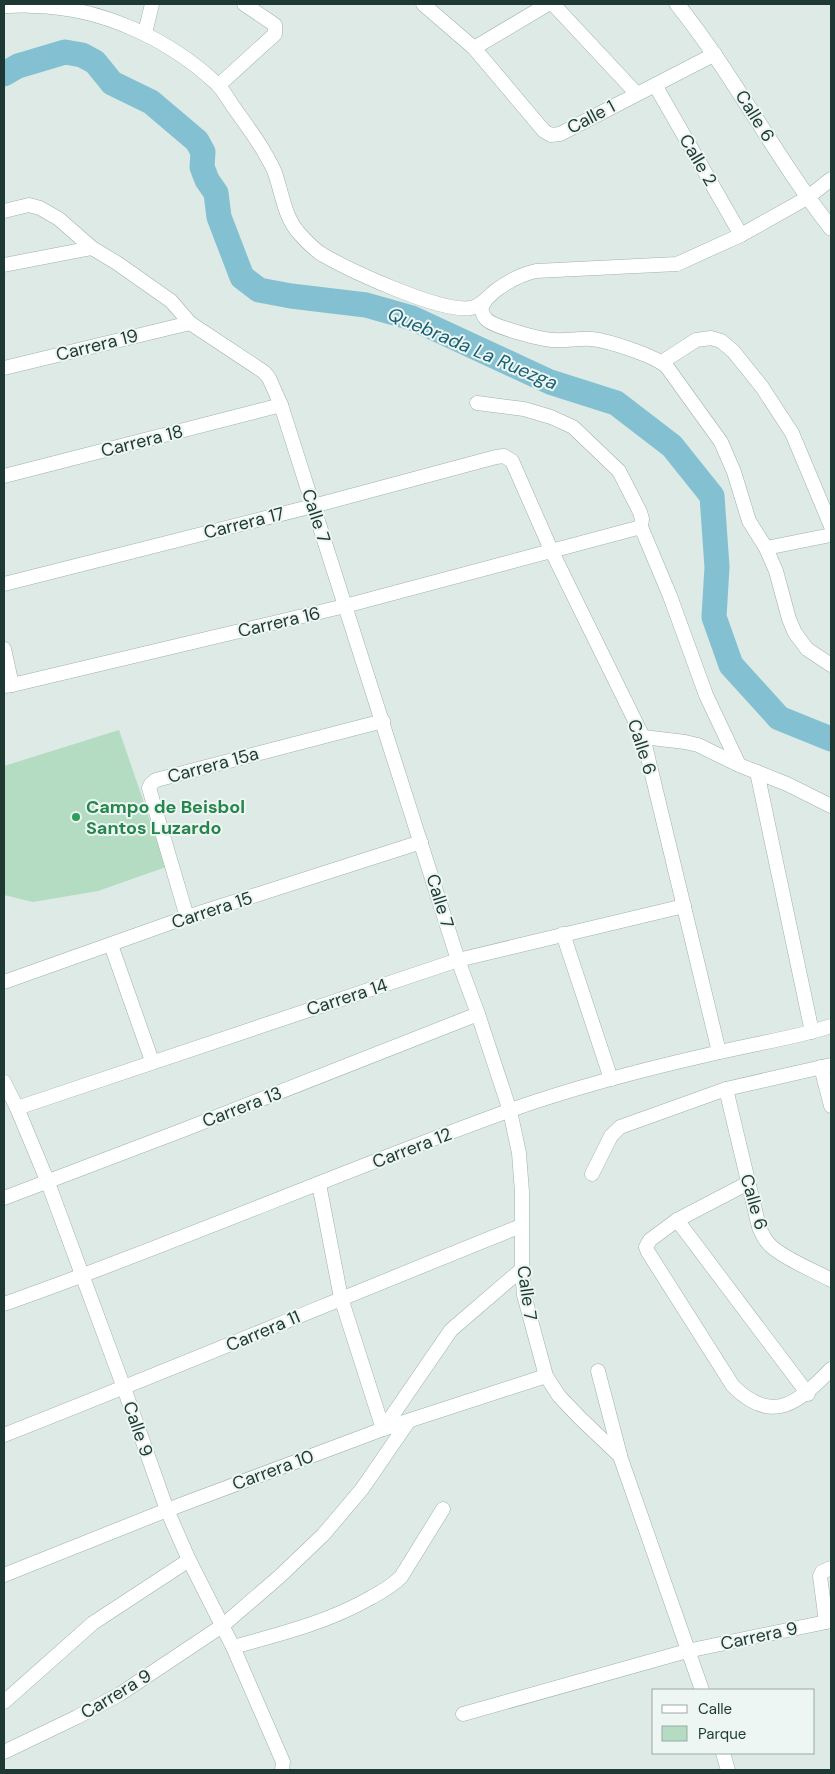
<svg xmlns="http://www.w3.org/2000/svg" width="835" height="1774" viewBox="0 0 835 1774" font-family="'DM Sans',sans-serif">
<style>
.green{fill:#b4dcc2}
.lines{fill:none;stroke-linecap:round;stroke-linejoin:round}
.river{stroke:#82c0d2;stroke-width:25}
.minor-casing{stroke:#a0b1ac;stroke-width:15}
.tertiary-casing{stroke:#a0b1ac;stroke-width:16}
.minor{stroke:#fff;stroke-width:14}
.tertiary{stroke:#fff;stroke-width:15}
.leisure-dot{fill:#2e9e5b;stroke:#edf6f2;stroke-width:2}
.labels{text-anchor:middle;stroke-width:4;stroke-linejoin:round;paint-order:stroke}
.street-label{font-size:18px;fill:#1e3934;stroke:#edf6f2}
.leisure-label{font-size:18px;font-weight:bold;fill:#27864d;stroke:#edf6f2;text-anchor:start}
.water-label{font-size:19px;font-style:italic;fill:#176076;stroke:#edf6f2}
</style>
<rect width="100%" height="100%" fill="#ddeae5"/>
<path class="green" d="M119 730 166 867 98 891 33 902 4 895V766Z"/>
<g class="lines">
<path class="river" d="M4 74 18 66 65 52 82 55 95 62 112 83 151 102 197 141 203 152 202 167 207 180 216 193 219 217 242 277 259 290 291 296 366 305 412 318 550 382 616 403 672 446 712 496 717 567 714 617 731 665 779 718 831 739"/>
<defs>
<g id="minor">
<path d="M423 4 474 48 544 131 551 135 560 134 715 54"/>
<path d="M553 4 637 94"/>
<path d="M4 6C14 6 24 5 34 6 101 7 169 39 217 84 224 91 229 101 235 109 244 122 254 135 263 150 267 157 272 165 275 173 282 193 284 215 298 232 305 240 315 250 323 255 351 271 441 313 471 308 481 306 488 297 495 291 507 282 522 274 536 271L677 264 741 235 807 198 831 179"/>
<path d="M145 33 152 4"/>
<path d="M474 48 548 4"/>
<path d="M219 85 275 34V25L244 4"/>
<path d="M655 85 741 235"/>
<path d="M4 211 29 205 40 208 59 219 92 248 117 263 171 301 190 323 264 372 269 378 281 405 458 960 478 1014 510 1111 519 1153 522 1192V1269L524 1295 546 1376 559 1396 580 1418 620 1456 702 1690"/>
<path d="M4 265 92 248"/>
<path d="M485 301 481 308C482 312 483 316 486 319 493 327 543 340 554 340 567 341 579 338 592 339 609 341 656 356 667 367L721 442 734 472 749 521 766 548 776 571 789 619 795 633 807 649 831 665"/>
<path d="M662 362 696 340 711 338 721 341 733 351 762 387 792 433 831 526"/>
<path d="M4 368 190 323"/>
<path d="M477 403 524 409 551 417 573 427 619 471 640 512 642 519 641 527"/>
<path d="M4 476 281 405"/>
<path d="M766 548 831 535"/>
<path d="M4 584 313 506 496 457 504 456 512 461 552 552 643 737 719 1052"/>
<path d="M4 649 12 685"/>
<path d="M4 686 12 685 345 606 641 527 670 596 706 695 739 765"/>
<path d="M643 737 685 742 698 745 739 765 787 784 831 806"/>
<path d="M757 772 812 1032"/>
<path d="M187 917 149 788 151 784 156 780 383 721"/>
<path d="M563 934 611 1079"/>
<path d="M111 945 152 1061"/>
<path d="M4 982 187 917 421 842"/>
<path d="M821 1067 831 1106"/>
<path d="M4 1082 17 1108 47 1180 124 1388 167 1510 189 1560 233 1647 283 1762 282 1770"/>
<path d="M726 1089 759 1227C762 1234 765 1241 772 1247 787 1260 813 1270 831 1280"/>
<path d="M17 1108 458 960 684 906"/>
<path d="M592 1174 611 1136 620 1127 726 1089 831 1065"/>
<path d="M748 1183 677 1220 650 1240 646 1247 648 1252 733 1386C773 1426 799 1402 831 1369"/>
<path d="M319 1184 341 1298 383 1429"/>
<path d="M4 1198 183 1130 478 1014"/>
<path d="M677 1220 808 1394"/>
<path d="M4 1304C174 1244 339 1172 508 1111 577 1086 649 1068 720 1052 757 1043 795 1038 831 1026"/>
<path d="M598 1371 620 1455"/>
<path d="M383 1429 451 1330 522 1269"/>
<path d="M4 1435C177 1367 349 1295 521 1226"/>
<path d="M4 1575 167 1510 383 1429 546 1376"/>
<path d="M826 1622 820 1576 822 1572 831 1568"/>
<path d="M233 1647C281 1634 329 1622 372 1597 383 1591 392 1586 401 1577L443 1509"/>
<path d="M4 1702 93 1623 189 1560"/>
<path d="M463 1714 687 1651 831 1621"/>
<path d="M4 1752 77 1717 120 1694 222 1626 279 1577 323 1535 362 1489 408 1422"/>
<path d="M723 1753 728 1770"/>
</g>
<path id="tertiary" d="M677 4C734 75 775 157 831 228"/>
</defs>
<use href="#minor" class="minor-casing"/>
<use href="#tertiary" class="tertiary-casing"/>
<use href="#minor" class="minor"/>
<use href="#tertiary" class="tertiary"/>
</g>
<circle class="leisure-dot" cx="76" cy="817" r="5"/>
<g class="labels">
<g class="street-label">
<text transform="translate(755 116) rotate(58)" y="6">Calle 6</text>
<text transform="translate(591 117) rotate(-28)" y="6">Calle 1</text>
<text transform="translate(698 160) rotate(60)" y="6">Calle 2</text>
<text transform="translate(97 345) rotate(-14)" y="6">Carrera 19</text>
<text transform="translate(142 441) rotate(-14)" y="6">Carrera 18</text>
<text transform="translate(316 516) rotate(72)" y="6">Calle 7</text>
<text transform="translate(244 523) rotate(-14)" y="6">Carrera 17</text>
<text transform="translate(279 622) rotate(-13)" y="6">Carrera 16</text>
<text transform="translate(642 747) rotate(72)" y="6">Calle 6</text>
<text transform="translate(213 765) rotate(-15)" y="6">Carrera 15a</text>
<text transform="translate(440 901) rotate(73)" y="6">Calle 7</text>
<text transform="translate(212 910) rotate(-18)" y="6">Carrera 15</text>
<text transform="translate(347 997) rotate(-18)" y="6">Carrera 14</text>
<text transform="translate(242 1107) rotate(-21)" y="6">Carrera 13</text>
<text transform="translate(412 1148) rotate(-21)" y="6">Carrera 12</text>
<text transform="translate(754 1202) rotate(74)" y="6">Calle 6</text>
<text transform="translate(527 1293) rotate(82)" y="6">Calle 7</text>
<text transform="translate(263 1331) rotate(-23)" y="6">Carrera 11</text>
<text transform="translate(138 1429) rotate(71)" y="6">Calle 9</text>
<text transform="translate(273 1470) rotate(-20)" y="6">Carrera 10</text>
<text transform="translate(759 1636) rotate(-12)" y="6">Carrera 9</text>
<text transform="translate(116 1694) rotate(-31)" y="6">Carrera 9</text>
</g>
<g class="leisure-label">
<text x="86" y="813">Campo de Beisbol<tspan x="86" dy="21">Santos Luzardo</tspan></text>
</g>
<g class="water-label">
<text transform="translate(473 348) rotate(23)" y="7">Quebrada La Ruezga</text>
</g>
</g>
<rect width="835" height="1774" fill="none" stroke="#1e3934" stroke-width="10"/>
<rect x="652" y="1689" width="162" height="65" fill="#edf6f2" stroke="#9aaaa6"/>
<rect x="662" y="1705" width="25" height="8" fill="#ffffff" stroke="#9aaaa6"/>
<text x="698" y="1714" font-size="15" fill="#1e3934">Calle</text>
<rect x="662" y="1726" width="25" height="15" fill="#b4dcc2" stroke="#9aaaa6"/>
<text x="698" y="1739" font-size="15" fill="#1e3934">Parque</text>
</svg>
